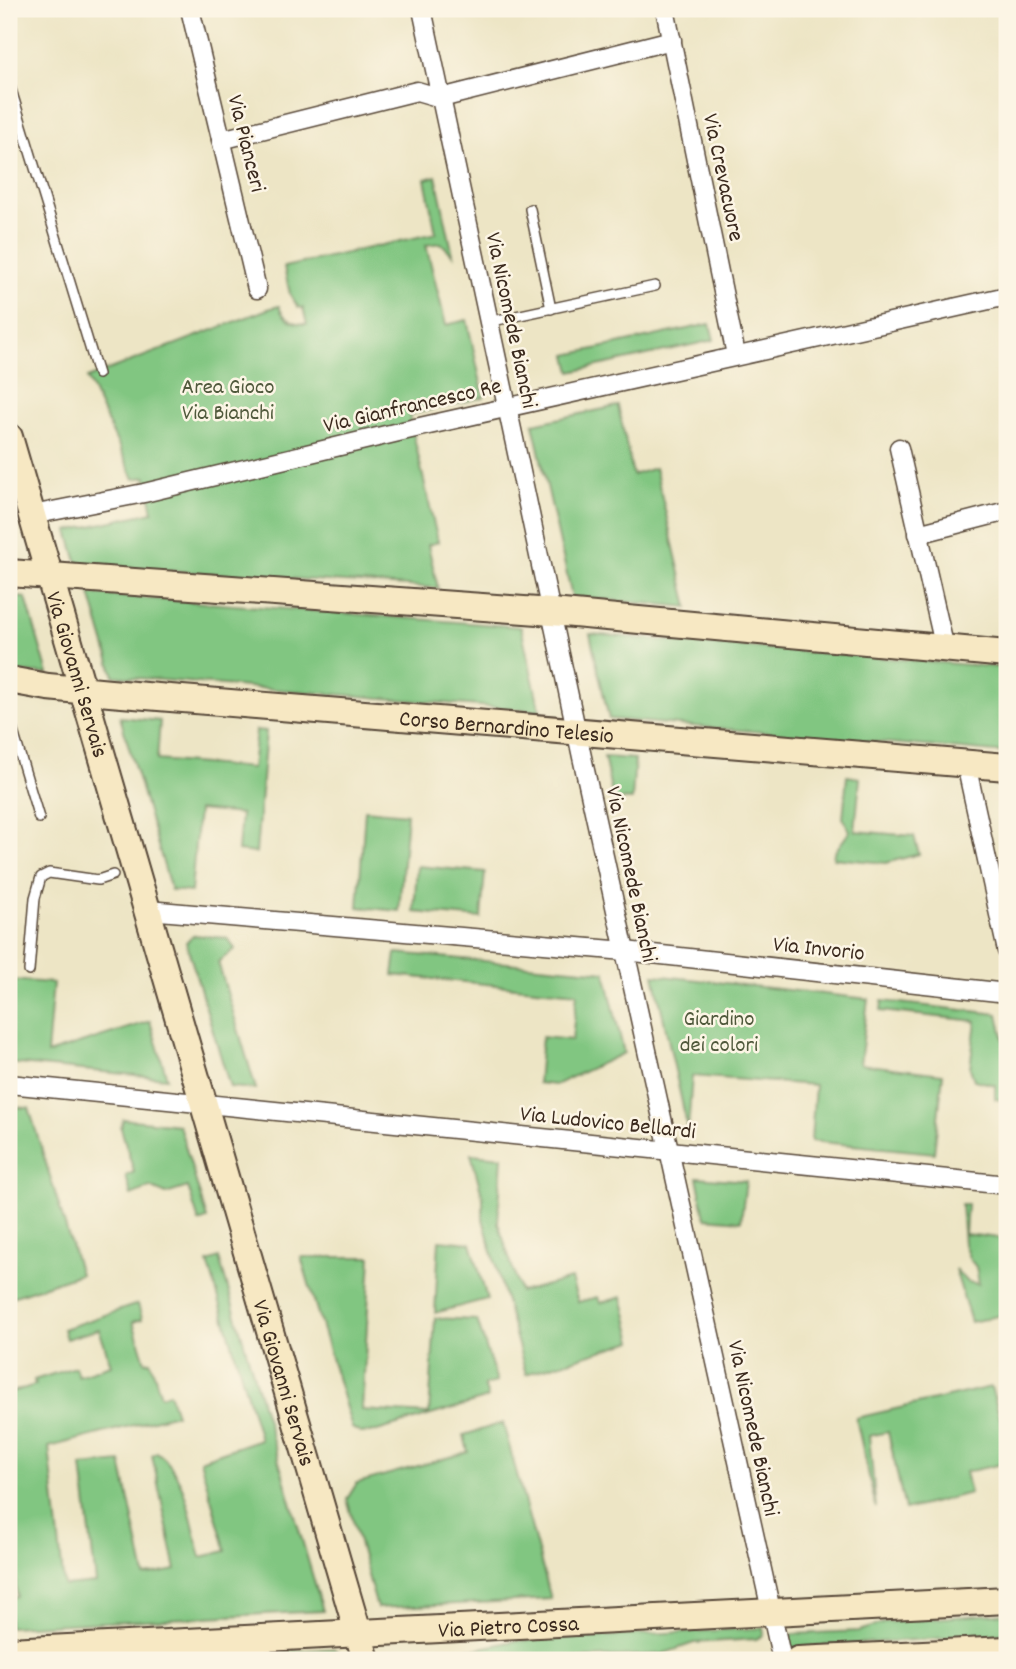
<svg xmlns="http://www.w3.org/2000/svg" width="1016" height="1669" viewBox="0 0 1016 1669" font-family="Dekko,sans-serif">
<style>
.green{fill:#81c681;stroke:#5e7850;stroke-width:2}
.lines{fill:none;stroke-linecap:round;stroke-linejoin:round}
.lane-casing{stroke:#564637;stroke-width:12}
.street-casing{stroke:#564637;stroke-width:21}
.secondary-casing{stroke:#564637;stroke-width:30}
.lane{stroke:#fff;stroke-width:9}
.street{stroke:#fff;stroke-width:18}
.secondary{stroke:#f7e8c3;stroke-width:26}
.labels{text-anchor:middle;stroke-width:5;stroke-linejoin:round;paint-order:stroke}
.street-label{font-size:23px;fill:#3b2a1e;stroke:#fcf5e5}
.park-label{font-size:23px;fill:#50593c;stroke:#fcf5e5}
</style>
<rect width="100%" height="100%" fill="#fcf5e5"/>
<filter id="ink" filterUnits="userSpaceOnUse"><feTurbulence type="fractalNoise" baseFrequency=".0143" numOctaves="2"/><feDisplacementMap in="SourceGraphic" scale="14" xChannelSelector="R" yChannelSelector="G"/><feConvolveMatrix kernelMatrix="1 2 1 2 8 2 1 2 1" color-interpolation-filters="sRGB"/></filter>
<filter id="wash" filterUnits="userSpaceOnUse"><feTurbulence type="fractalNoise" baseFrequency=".00686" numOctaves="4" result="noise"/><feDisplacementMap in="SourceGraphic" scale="28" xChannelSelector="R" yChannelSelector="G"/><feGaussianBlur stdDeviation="1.57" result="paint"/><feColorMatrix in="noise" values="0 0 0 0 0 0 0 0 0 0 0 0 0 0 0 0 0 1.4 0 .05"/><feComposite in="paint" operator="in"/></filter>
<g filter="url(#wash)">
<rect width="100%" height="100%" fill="#ede5c5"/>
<g class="green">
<path d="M436 176 453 255 441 243 426 245 446 325 467 320 484 397 409 415 438 542 428 545 438 588 78 565 68 531 153 512 146 477 134 479 87 378 268 309 279 306C282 318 295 325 307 324L303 308 298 307 290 294 284 267 436 233 425 179Z"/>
<path d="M710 324 714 340 571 372 567 355Z"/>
<path d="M618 406 633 475 655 468 688 607 572 597 533 424Z"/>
<path d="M90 594 521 627 540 711 114 676Z"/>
<path d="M9 596 26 598 48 674 9 671Z"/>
<path d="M590 634 1007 668V753L609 719Z"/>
<path d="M120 717 160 721 157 760 252 768 256 730 266 731 256 853 238 851 241 814 198 810 191 892 171 890Z"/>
<path d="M604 757 635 759 632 800 613 799Z"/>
<path d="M847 776 860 778 855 831 914 836 919 854 886 863 833 858 834 853 850 831 843 818Z"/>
<path d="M365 810 407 814 399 911 358 907Z"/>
<path d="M417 866 485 872 481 918 414 912Z"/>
<path d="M194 935 227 938 235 949 218 962 256 1089 230 1087 186 942Z"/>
<path d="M396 953 605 972 624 1053 555 1085 538 1083 542 1037 572 1040 577 993 393 975Z"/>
<path d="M654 975 868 999 860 1064 943 1074 934 1153 811 1141 815 1085 692 1076 688 1130Z"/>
<path d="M9 980 53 983 47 1054 150 1021 167 1078 9 1063Z"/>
<path d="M882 1001 998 1014 1007 1054V1101L995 1099V1085L974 1080 970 1068 976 1021 881 1011Z"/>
<path d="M9 1107 29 1108 80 1274 9 1298Z"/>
<path d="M123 1119 179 1125 207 1219 199 1222 188 1187 166 1194 150 1187 131 1195 126 1176 134 1172 121 1128Z"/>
<path d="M471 1154 502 1157 498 1222 520 1292 571 1279 578 1302 598 1297 600 1303 622 1297 633 1341 526 1374 483 1219V1198Z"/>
<path d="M697 1177 746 1181 741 1221 705 1218Z"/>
<path d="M961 1204H967L965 1234 1007 1239V1314L971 1322 955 1269 967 1282 979 1284 976 1267 969 1258 964 1244Z"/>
<path d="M439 1240 471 1243 487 1299 435 1313Z"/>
<path d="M301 1257H371L362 1410 429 1414 435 1318 477 1320 497 1382 484 1385 488 1398 377 1431 361 1433 352 1428Z"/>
<path d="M219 1258 323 1611 9 1627V1598L17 1597 13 1555H9V1393L35 1385 34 1380 75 1367 78 1376 111 1365 99 1329 66 1339 63 1329 138 1304 142 1319 133 1322 145 1362 150 1361 161 1396 169 1393 176 1414 49 1447 64 1586 96 1583 82 1466 121 1462 145 1576 176 1570 152 1455 157 1452C187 1474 191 1523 201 1557L226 1551 200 1460 260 1439 208 1262Z"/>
<path d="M991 1387 1007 1441V1463L965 1472 970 1493 905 1510 888 1432 869 1436 876 1508 856 1418Z"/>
<path d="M503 1423 551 1599 377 1608 347 1499 357 1483 468 1452 464 1435Z"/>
<path d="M1007 1613V1634L788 1648 786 1643 793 1634 859 1631 887 1622Z"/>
<path d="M763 1628 764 1635 756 1639 694 1643 662 1654 533 1660H398L399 1652 477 1649 513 1641Z"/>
<path d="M334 1649 340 1654 341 1660H126Z"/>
</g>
</g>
<g filter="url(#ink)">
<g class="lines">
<defs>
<g id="lane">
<path d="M9 83 98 374"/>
<path d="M530 209 551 309"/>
<path d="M488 322 655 286"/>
<path d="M9 718 39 818"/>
<path d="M29 971 35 898 41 877 49 873 98 880 113 875"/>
</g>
<g id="street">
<path d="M190 9 257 289"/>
<path d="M422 9 582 757 782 1660"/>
<path d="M665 9 736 355"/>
<path d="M221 140 417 91 441 98 672 40"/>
<path d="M899 448 945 649"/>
<path d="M32 515 144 493 411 429 1007 296"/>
<path d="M918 534 1007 511"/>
<path d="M966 764 1007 951"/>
<path d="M148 910 625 951 1007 993"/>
<path d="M9 1084 1007 1185"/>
</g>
<g id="secondary">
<path id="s1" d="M9 437 366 1660"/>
<path d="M9 573 552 612 1007 654"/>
<path id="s2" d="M9 680 48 687 110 693 1007 767"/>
<path id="s3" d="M9 1651 1007 1600"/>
<path d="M798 1660 1007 1650"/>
</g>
</defs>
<use href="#lane" class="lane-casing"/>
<use href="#street" class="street-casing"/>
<use href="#secondary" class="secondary-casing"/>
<use href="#lane" class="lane"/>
<use href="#street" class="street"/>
<use href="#secondary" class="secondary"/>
</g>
</g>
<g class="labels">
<g class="street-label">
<text transform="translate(248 143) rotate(76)" y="8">Via Pianceri</text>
<text transform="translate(725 177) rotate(78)" y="8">Via Crevacuore</text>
<text transform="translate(513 320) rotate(78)" y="8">Via Nicomede Bianchi</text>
<text transform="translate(412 404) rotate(-13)" y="8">Via Gianfrancesco Re</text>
<text dy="8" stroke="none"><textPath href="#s1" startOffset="247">Via Giovanni Servais</textPath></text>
<text dy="8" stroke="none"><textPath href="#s2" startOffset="500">Corso Bernardino Telesio</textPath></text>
<text transform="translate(633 874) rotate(78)" y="8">Via Nicomede Bianchi</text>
<text transform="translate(819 947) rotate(6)" y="8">Via Invorio</text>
<text transform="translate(608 1121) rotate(6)" y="8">Via Ludovico Bellardi</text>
<text dy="8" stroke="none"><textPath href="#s1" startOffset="985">Via Giovanni Servais</textPath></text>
<text transform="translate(755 1428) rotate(78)" y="8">Via Nicomede Bianchi</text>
<text dy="8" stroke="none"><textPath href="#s3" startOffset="500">Via Pietro Cossa</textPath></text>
</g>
<g class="park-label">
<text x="228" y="393">Area Gioco<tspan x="228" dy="26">Via Bianchi</tspan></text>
<text x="719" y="1025">Giardino<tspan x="719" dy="26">dei colori</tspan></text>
</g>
</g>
<rect width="1016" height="1669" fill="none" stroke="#fcf5e5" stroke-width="35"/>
</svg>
